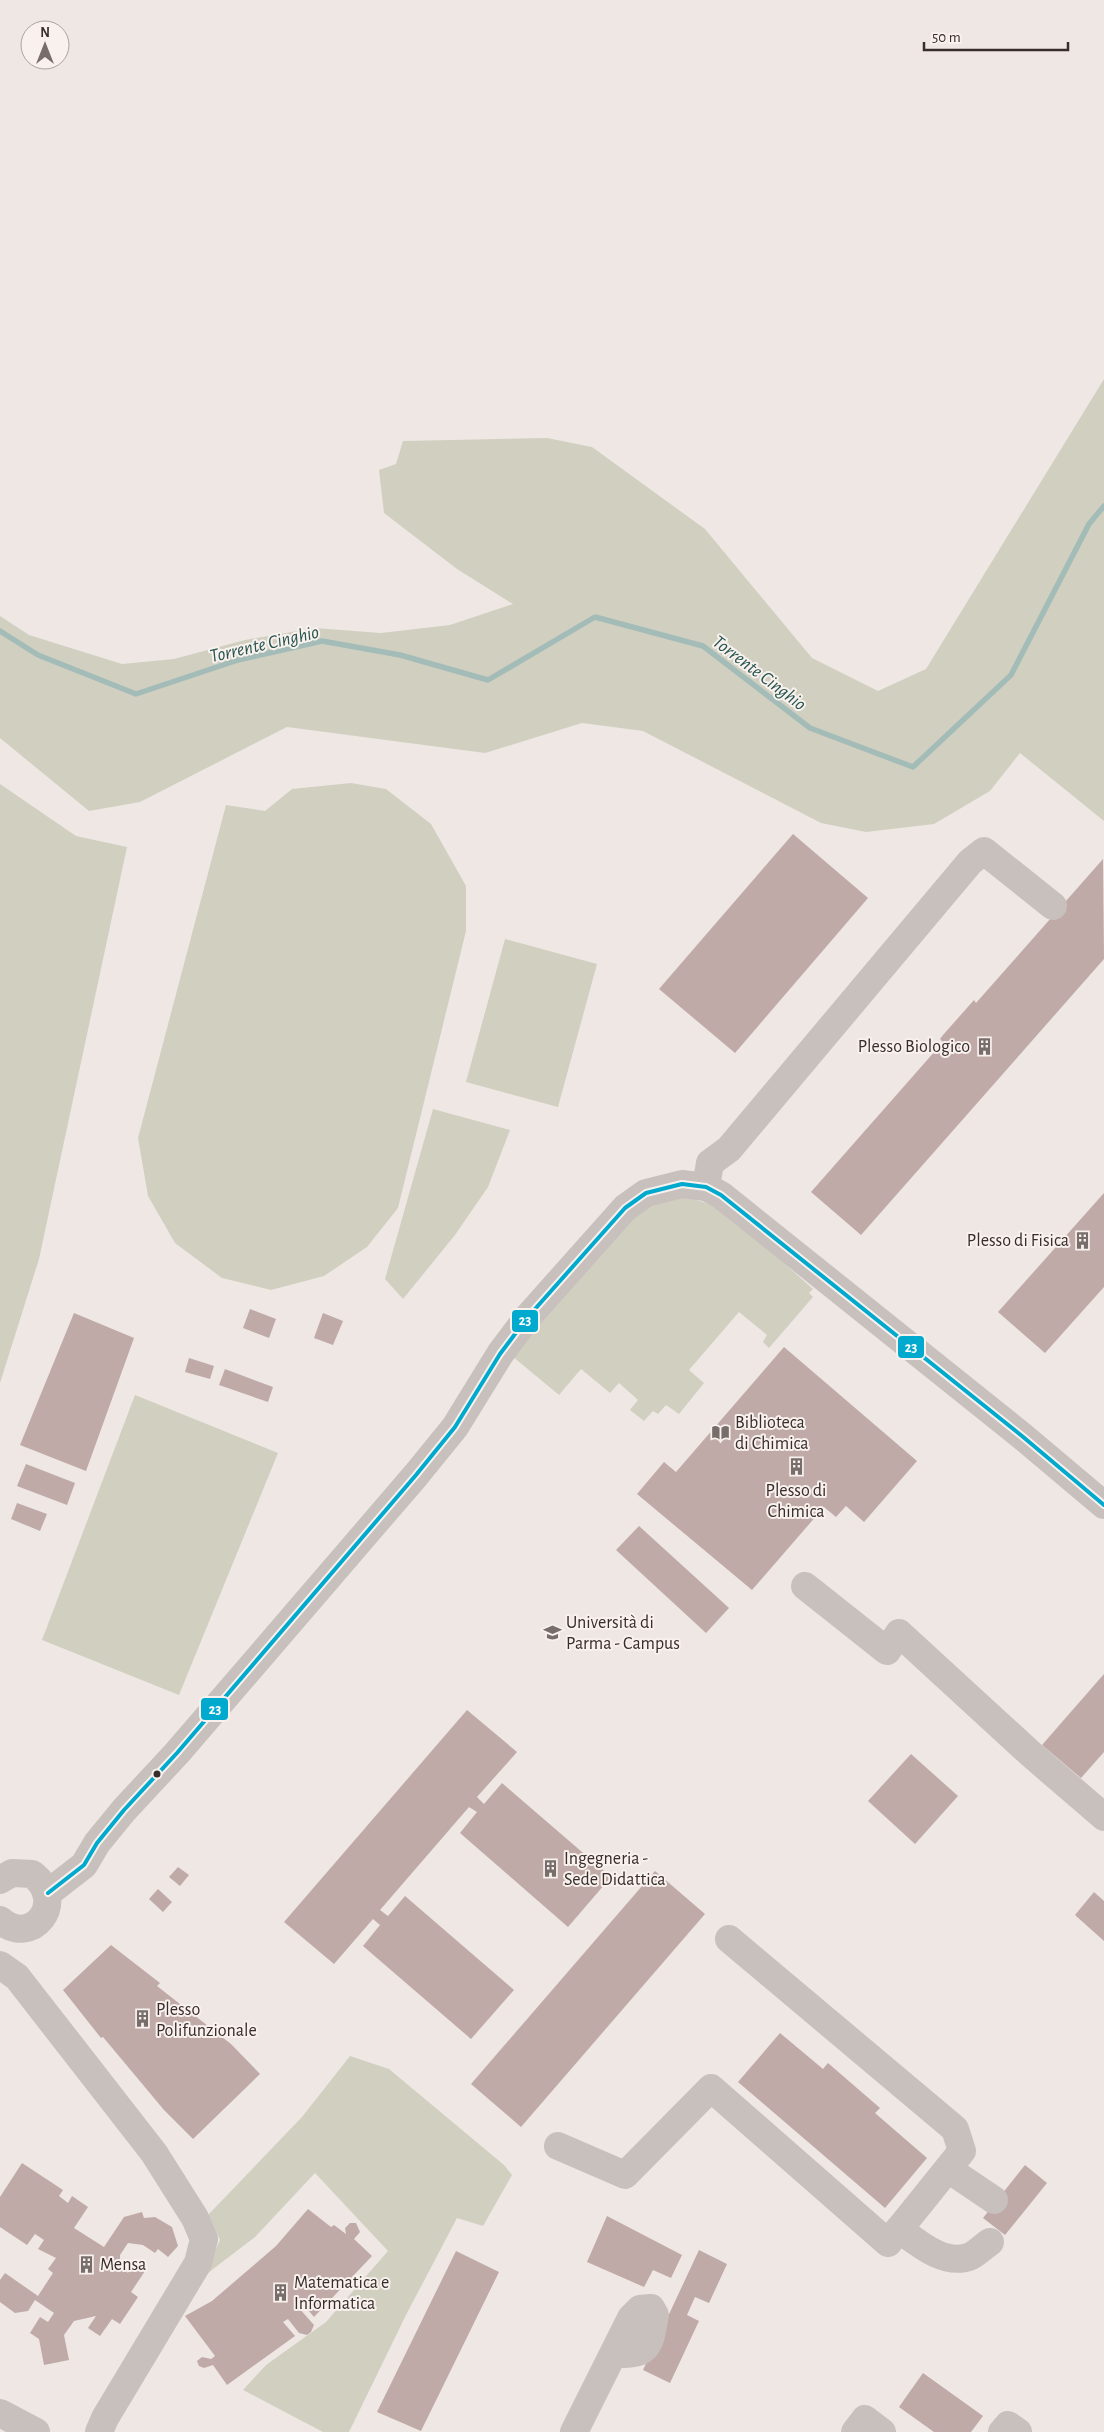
<svg xmlns="http://www.w3.org/2000/svg" width="1104" height="2432" viewBox="0 0 1104 2432" font-family="'Alegreya Sans',sans-serif">
<style>
.green{fill:#d1d0c0}
.lines{fill:none;stroke-linecap:round;stroke-linejoin:round}
.stream{stroke:#a3bcb8;stroke-width:5.5}
.building{fill:#bfaaa8}
.minor{stroke:#c7c0bd;stroke-width:28}
.bus-1-casing{stroke:#f8f1ed;stroke-width:8}
.bus-1{stroke:#00a9ce;stroke-width:4}
.bus-dot{fill:#372d2b;stroke:#f8f1ed;stroke-width:2}
.labels{text-anchor:middle;stroke-width:4;stroke-linejoin:round;paint-order:stroke}
.poi-label{font-size:18px;fill:#372d2b;stroke:#f8f1ed;text-anchor:start}
.water-label{font-size:19px;font-style:italic;fill:#25544f;stroke:#f8f1ed}
.line-badge{stroke:#f8f1ed;stroke-width:2}
.badge-label{font-size:14px;text-anchor:middle;font-weight:bold;fill:#fff}
</style>
<rect width="100%" height="100%" fill="#eee7e4"/>
<g class="green">
<path d="M1104 379V821L1020 753 990 791 934 824 866 832 821 823 643 731 582 723 485 753 287 727 140 802 89 811 0 738V616L29 635 122 664 174 659 245 640 315 628 381 633 450 625 513 604 457 569 384 513 379 470 396 464 403 441 547 438 592 447 705 529 812 658 878 691 926 669Z"/>
<path d="M351 783 386 789 431 824 466 886V931L398 1208 367 1247 324 1276 271 1290 222 1278 175 1243 148 1196 138 1138 226 805 265 811 292 789Z"/>
<path d="M0 784 76 836 127 847 39 1259 0 1383Z"/>
<path d="M505 939 597 964 558 1107 466 1082Z"/>
<path d="M433 1109 510 1130 488 1187 455 1235 403 1299 385 1279Z"/>
<path d="M684 1196 722 1208 813 1289 809 1293 813 1297 769 1348 763 1342 767 1335 739 1312 689 1370 704 1383 679 1414 666 1405 658 1414 653 1411 644 1421 630 1410 638 1400 619 1383 610 1393 581 1369 559 1395 512 1356 644 1205Z"/>
<path d="M135 1395 278 1453 179 1695 42 1640Z"/>
<path d="M350 2056 389 2069 504 2165 512 2175 483 2226 457 2218 406 2315 349 2432H323L243 2390 266 2365 326 2322 388 2251 315 2173 255 2237 204 2276 220 2240 208 2215 302 2117Z"/>
</g>
<g class="lines">
<path class="stream" d="M0 631 38 655 136 694 238 660 322 641 400 655 488 680 595 617 703 646 810 728 913 767 1011 675 1089 524 1104 506"/>
</g>
<g class="building">
<path d="M793 834 868 898 735 1053 659 989Z"/>
<path d="M1103 859 1104 959 861 1235 811 1192 943 1042 940 1039 943 1035 974 1000 976 1003Z"/>
<path d="M1104 1193V1287L1045 1353 998 1312Z"/>
<path d="M250 1309 276 1319 269 1338 243 1328Z"/>
<path d="M74 1313 134 1338 86 1471 20 1445Z"/>
<path d="M323 1313 343 1321 333 1345 314 1338Z"/>
<path d="M784 1347 917 1461 864 1522 846 1506 836 1517 824 1507 752 1590 637 1494 664 1462 676 1472Z"/>
<path d="M189 1358 214 1366 210 1379 185 1372Z"/>
<path d="M225 1369 273 1387 268 1402 219 1385Z"/>
<path d="M26 1464 75 1483 67 1505 17 1486Z"/>
<path d="M17 1503 47 1514 40 1531 11 1519Z"/>
<path d="M639 1526 729 1608 706 1633 616 1550Z"/>
<path d="M1104 1674V1752L1081 1778 1042 1745Z"/>
<path d="M467 1710 517 1752 477 1797 484 1804 502 1783 611 1877 568 1927 460 1833 477 1812 469 1807 380 1910 388 1916 405 1896 514 1990 471 2039 363 1946 380 1925 373 1919 334 1964 284 1922Z"/>
<path d="M911 1754 958 1796 915 1844 868 1801Z"/>
<path d="M178 1867 189 1875 180 1886 169 1877Z"/>
<path d="M655 1871 705 1914 521 2127 471 2084Z"/>
<path d="M158 1889 172 1902 163 1912 149 1899Z"/>
<path d="M1094 1892 1104 1901V1941L1075 1915Z"/>
<path d="M111 1945 160 1983 157 1986 231 2044 260 2074 193 2139 164 2110 103 2037 101 2038 63 1990Z"/>
<path d="M780 2033 823 2069 828 2063 880 2108 875 2113 927 2158 885 2208 738 2082Z"/>
<path d="M22 2163 63 2190 59 2196 68 2203 72 2196 88 2207 74 2228 104 2247 124 2217 142 2212 144 2218 155 2217 172 2227 178 2246 168 2257 158 2249 155 2253 143 2245 128 2243 120 2255V2265L128 2273 133 2262 145 2271 131 2292 138 2297 120 2324 112 2319 100 2336 88 2328 96 2316 74 2321 64 2335 69 2360 44 2365 39 2339 30 2333 40 2317 48 2322 54 2313 35 2300 28 2311 15 2313 0 2302V2280L5 2273 38 2296 53 2273 48 2269 56 2258 38 2249 44 2240 35 2234 27 2245 0 2227V2197Z"/>
<path d="M1025 2165 1047 2183 1005 2235 983 2218Z"/>
<path d="M308 2209 331 2227 334 2225 346 2234 345 2228 350 2223H356L360 2232 354 2239 372 2256 314 2317 303 2304 298 2307 314 2325 311 2332 307 2335 299 2333 288 2319 283 2322 295 2336 227 2385 213 2365 204 2368 199 2366 197 2361 202 2357 211 2359 215 2356 185 2316 212 2301 276 2246Z"/>
<path d="M607 2216 682 2255 671 2278 653 2270 644 2287 587 2262Z"/>
<path d="M699 2250 727 2264 709 2303 695 2297 687 2315 699 2321 670 2383 643 2370Z"/>
<path d="M456 2251 499 2272 421 2431 377 2412Z"/>
<path d="M923 2373 983 2416 971 2432H934L899 2407Z"/>
</g>
<g class="lines">
<g class="minor">
<path d="M706 1187 710 1163 729 1149 970 862 984 851 1053 906"/>
<path d="M805 1586 887 1651 899 1633 1032 1755 1104 1817"/>
<path d="M0 1880 12 1873 32 1874C69 1902 31 1948 0 1920"/>
<path d="M48 1893 84 1865 97 1843 124 1810 177 1753 416 1475 455 1427 500 1354 527 1318 625 1208 646 1193 682 1184 706 1187 721 1195 1022 1436 1104 1505"/>
<path d="M0 1965 17 1977 154 2153 195 2218 204 2239 198 2263 105 2418 99 2432"/>
<path d="M558 2146 625 2175 711 2088 888 2243 962 2151 955 2129 729 1939"/>
<path d="M948 2169 994 2200"/>
<path d="M899 2229C918 2243 945 2267 971 2256 977 2253 984 2246 990 2242"/>
<path d="M0 2413 36 2432"/>
<path d="M574 2432 631 2318 640 2309 651 2308 655 2315C649 2348 649 2355 614 2354"/>
<path d="M855 2432 865 2419 882 2432"/>
<path d="M1002 2432 1008 2425 1018 2432"/>
</g>
<defs>
<path id="bus-1" d="M48 1893 84 1865 97 1843 124 1810 177 1753 416 1475 455 1427 500 1354 527 1318 625 1208 646 1193 682 1184 706 1187 721 1195 1022 1436 1104 1505"/>
</defs>
<use href="#bus-1" class="bus-1-casing"/>
<use href="#bus-1" class="bus-1"/>
</g>
<defs>
<symbol id="building-bare" viewBox="-9 -9 18 18"><path d="M-4-6H4V6H1V3H-1V6H-4ZM-2.5-4.3h1.7v1.8h-1.7ZM.8-4.3h1.7v1.8H.8ZM-2.5-1h1.7V.8h-1.7ZM.8-1h1.7V.8H.8Z" fill="#776e6c" stroke="#f8f1ed" stroke-width="2.5" paint-order="stroke"/></symbol>
<symbol id="library-bare" viewBox="-9 -9 18 18"><path d="M-6-4Q-3-5.5-.7-3.5V5Q-3 3-6 4ZM6-4Q3-5.5 .7-3.5V5Q3 3 6 4Z" fill="#776e6c" stroke="#f8f1ed" stroke-width="2.5" paint-order="stroke"/></symbol>
<symbol id="university-bare" viewBox="-9 -9 18 18"><path d="M0-5L7-2L0 1L-7-2ZM-4 1L0 2.5L4 1V4Q0 6-4 4Z" fill="#776e6c" stroke="#f8f1ed" stroke-width="2.5" paint-order="stroke"/></symbol>
</defs>
<g fill-rule="evenodd">
<use href="#building-bare" x="972" y="1034" width="25" height="25"/>
<use href="#building-bare" x="1070" y="1228" width="25" height="25"/>
<use href="#library-bare" x="708" y="1420" width="25" height="25"/>
<use href="#building-bare" x="784" y="1454" width="25" height="25"/>
<use href="#university-bare" x="540" y="1620" width="25" height="25"/>
<use href="#building-bare" x="538" y="1856" width="25" height="25"/>
<use href="#building-bare" x="130" y="2006" width="25" height="25"/>
<use href="#building-bare" x="74" y="2252" width="25" height="25"/>
<use href="#building-bare" x="268" y="2280" width="25" height="25"/>
</g>
<circle class="bus-dot" cx="157" cy="1774" r="4.5"/>
<g class="labels">
<g class="poi-label">
<text x="970" y="1052" text-anchor="end">Plesso Biologico</text>
<text x="1069" y="1246" text-anchor="end">Plesso di Fisica</text>
<text x="735" y="1428">Biblioteca<tspan x="735" dy="21">di Chimica</tspan></text>
<text x="796" y="1496" text-anchor="middle">Plesso di<tspan x="796" dy="21">Chimica</tspan></text>
<text x="566" y="1628">Università di<tspan x="566" dy="21">Parma - Campus</tspan></text>
<text x="564" y="1864">Ingegneria -<tspan x="564" dy="21">Sede Didattica</tspan></text>
<text x="156" y="2015">Plesso<tspan x="156" dy="21">Polifunzionale</tspan></text>
<text x="100" y="2270">Mensa</text>
<text x="294" y="2288">Matematica e<tspan x="294" dy="21">Informatica</tspan></text>
</g>
<g class="water-label">
<text transform="translate(264 643) rotate(-13)" y="7">Torrente Cinghio</text>
<text transform="translate(760 672) rotate(37)" y="7">Torrente Cinghio</text>
</g>
</g>
<g class="line-badge">
<rect x="511" y="1309" width="28" height="24" rx="5" fill="#00a9ce"/>
<rect x="897" y="1335" width="28" height="24" rx="5" fill="#00a9ce"/>
<rect x="200" y="1697" width="29" height="24" rx="5" fill="#00a9ce"/>
</g>
<g class="badge-label">
<text x="525" y="1325">23</text>
<text x="911" y="1352">23</text>
<text x="215" y="1714">23</text>
</g>
<g transform="translate(45 45)"><circle r="24" fill="#f8f1ed" stroke="#aba39f"/>
<path d="M0-4L9 19L0 12L-9 19Z" fill="#776e6c"/>
<text y="-8" font-size="14" font-weight="bold" text-anchor="middle" fill="#372d2b">N</text>
</g>
<path d="M924 42v8h144v-8" fill="none" stroke="#372d2b" stroke-width="2.5"/>
<text x="932" y="42" font-size="15" fill="#372d2b" stroke="#f8f1ed" stroke-width="4" paint-order="stroke">50 m</text>
</svg>
